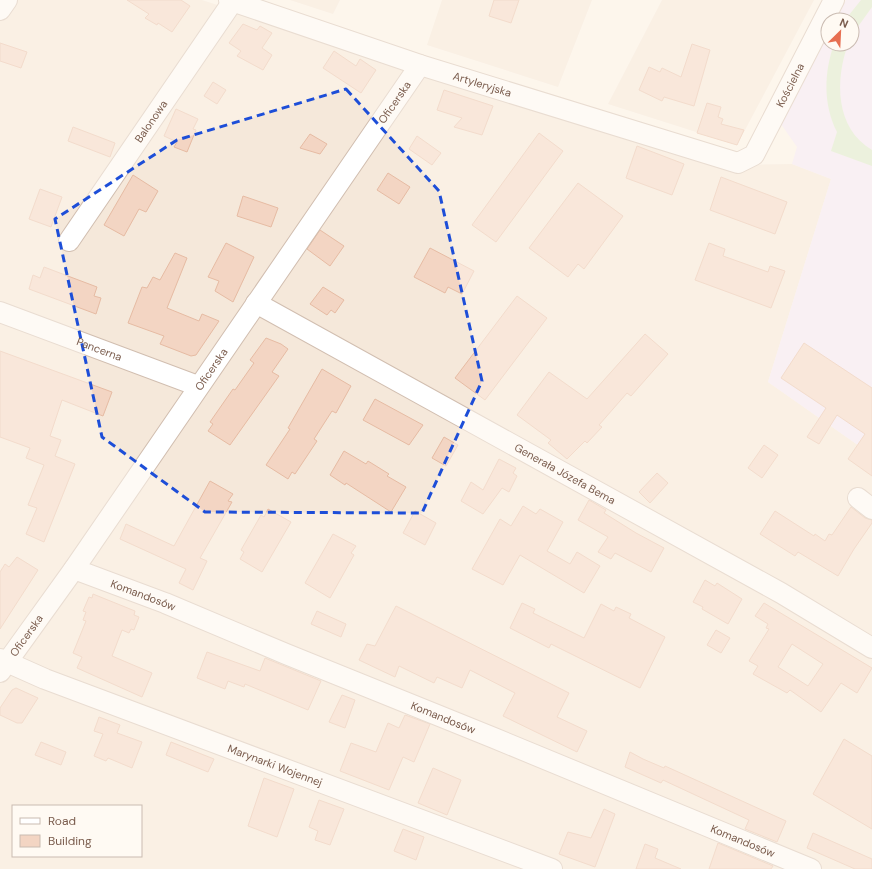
<svg xmlns="http://www.w3.org/2000/svg" width="872" height="869" viewBox="0 0 872 869" font-family="'DM Sans',sans-serif">
<style>
.residential{fill:#f5e8da;fill-rule:evenodd}
.education{fill:#f3e8fa}
.pitch{fill:#d8ecc9}
.building{fill:#f3d5c3;stroke:#e6bba3;fill-rule:evenodd}
.lines{fill:none;stroke-linecap:round;stroke-linejoin:round}
.street-casing{stroke:#d1beb0;stroke-width:22}
.street{stroke:#fff;stroke-width:20}
.marked{fill:none;stroke:#1d4ed8;stroke-width:3;stroke-dasharray:8 5;stroke-linejoin:round}
.labels{text-anchor:middle;stroke-width:3;stroke-linejoin:round;paint-order:stroke}
.street-label{font-size:11px;fill:#7a5c4d;stroke:#fffaf3}
</style>
<rect width="100%" height="100%" fill="#fdf6ec"/>
<g class="residential">
<path d="M0 0H202L307 34 738 165 792 164 831 179 768 382 872 455V869H0ZM13 806H141V856H13Z"/>
<path d="M290 0H340L333 14Z"/>
<path d="M442 0H592L558 87 427 45Z"/>
<path d="M662 0H814L737 145 608 104Z"/>
</g>
<path class="education" d="M846 0H872V455L768 382 831 179 792 164 797 147 781 124 828 35V44H852V20H836Z"/>
<g class="pitch">
<path d="M861 0H872V7L852 35V20H845Z"/>
<path d="M834 44H848C835 80 835 128 872 150V166L831 151 837 132C823 104 824 73 834 44Z"/>
</g>
<g class="building">
<path d="M127 0H181L190 6 172 32 158 23 157 25 145 18 149 14Z"/>
<path d="M494 0H519L511 23 489 16Z"/>
<path d="M243 24 257 30 260 26 272 33 262 48 272 55 263 70 237 56 241 51 229 43Z"/>
<path d="M0 43 27 52 21 68 0 61Z"/>
<path d="M692 44 710 50 694 106 664 97 662 101 639 90 649 67 660 72 662 68 681 77Z"/>
<path d="M334 51 356 66 360 59 376 70 361 93 323 68Z"/>
<path d="M213 82 226 90 217 104 204 96Z"/>
<path d="M444 90 493 106 482 135 454 127 462 118 437 110Z"/>
<path d="M707 103 721 107 718 117 723 119 721 124 744 130 737 145 697 133Z"/>
<path d="M176 109 198 119 193 129 196 130 187 152 174 147 177 142 164 136Z"/>
<path d="M73 127 115 143 110 157 68 141Z"/>
<path d="M539 133 563 151 496 242 472 225Z"/>
<path d="M310 134 327 144 320 154 300 148Z"/>
<path d="M417 136 441 153 432 165 409 149Z"/>
<path d="M637 146 684 164 672 195 626 178Z"/>
<path d="M388 173 410 187 399 204 377 190Z"/>
<path d="M133 175 158 191 146 212 139 209 124 236 104 225Z"/>
<path d="M721 177 787 202 775 234 710 210Z"/>
<path d="M578 183 623 216 584 269 578 264 568 277 529 248Z"/>
<path d="M40 189 62 197 51 227 29 219Z"/>
<path d="M243 196 278 208 271 227 237 216Z"/>
<path d="M320 230 344 246 330 266 307 249Z"/>
<path d="M226 243 254 257 233 302 215 291 219 281 208 277Z"/>
<path d="M709 243 725 249 723 256 768 272 770 266 785 271 771 308 695 280Z"/>
<path d="M430 248 474 271 462 294 448 287 445 293 414 277Z"/>
<path d="M175 253 187 258 167 308 199 321 202 314 219 321 196 355 191 356 160 344 164 336 128 323 142 287 147 288 153 277 160 280Z"/>
<path d="M44 267 97 287 94 296 101 298 96 314 29 289 33 275 40 278Z"/>
<path d="M323 287 344 300 335 313 331 310 327 315 310 304Z"/>
<path d="M517 296 547 318 485 400 455 378Z"/>
<path d="M645 334 668 354 631 396 627 393 599 425 602 427 587 443 585 441 567 459 548 443 551 440 517 415 549 372 587 399Z"/>
<path d="M266 338 281 344 288 349 272 372 279 376 230 445 208 431 213 424 210 422 233 389 235 390 254 363 250 360Z"/>
<path d="M804 343 872 388V476L848 459 865 434 837 415 819 444 807 437 826 408 781 378Z"/>
<path d="M0 351 112 392 103 416 62 400 50 436 61 440 55 456 75 464 44 542 26 534 37 508 28 505 44 465 26 458 30 448 0 437Z"/>
<path d="M322 369 351 386 336 413 332 411 314 439 317 441 295 474 292 472 288 479 266 465 290 429 288 428Z"/>
<path d="M375 399 423 425 409 445 363 420Z"/>
<path d="M444 437 458 445 446 466 432 458Z"/>
<path d="M764 445 778 455 762 478 748 468Z"/>
<path d="M344 451 366 464 368 461 389 474 387 476 406 487 391 512 346 483 345 485 330 475Z"/>
<path d="M499 459 516 468 513 473 517 476 509 492 502 488 483 514 461 501 471 482 483 490Z"/>
<path d="M657 473 668 483 650 503 639 492Z"/>
<path d="M210 481 233 494 228 501 232 502 200 558 207 561 193 590 179 583 186 569 120 539 126 524 174 546Z"/>
<path d="M589 500 606 510 604 513 636 533 664 548 651 572 615 553 611 559 598 552 608 537 578 520Z"/>
<path d="M523 506 536 514 540 509 563 522 547 551 570 564 577 552 600 566 584 593 520 555 503 585 472 569 500 519 511 526Z"/>
<path d="M851 507 865 518 872 520V523L854 549 838 576 798 552 795 556 760 534 775 511 814 536 815 534 825 541 829 534 832 535Z"/>
<path d="M268 509 291 522 262 572 240 559 244 552 241 550 261 515 264 517Z"/>
<path d="M415 511 436 523 425 545 403 533Z"/>
<path d="M333 534 356 546 351 553 354 555 330 598 305 583Z"/>
<path d="M17 557 38 570 0 629V572L5 564 9 567Z"/>
<path d="M705 580 715 586 717 583 742 599 728 624 702 609 703 607 693 602Z"/>
<path d="M93 594 135 611 134 615 139 617 134 630 131 629 129 633 122 630 112 656 152 673 142 697 77 668 82 657 73 653 86 621 83 620 86 612 83 611 89 597 92 598Z"/>
<path d="M522 603 535 609 533 613 584 638 601 604 614 611 616 607 631 614 629 618 665 637 640 688 551 644 549 648 510 628Z"/>
<path d="M764 603 872 668 857 693 841 683 821 712 790 690 787 693 753 674 758 666 749 661 769 629 766 628 768 624 755 616ZM792 644 823 664 808 686 778 667Z"/>
<path d="M396 606 569 693 557 717 587 731 577 752 503 716 515 693 470 670 462 688 437 677 434 683 399 666 395 677 359 660 367 644 375 646Z"/>
<path d="M317 611 346 624 341 637 311 624Z"/>
<path d="M716 630 730 638 721 653 707 645Z"/>
<path d="M207 652 260 671 265 658 321 681 308 710 245 684 244 687 228 681 225 689 197 678Z"/>
<path d="M16 688 38 698 22 723H17L0 715V708L12 690Z"/>
<path d="M342 695 355 700 345 728 329 722Z"/>
<path d="M405 715 430 724 414 762 403 757 389 790 340 771 351 743 376 752 388 723 399 728Z"/>
<path d="M99 717 120 725 117 733 142 742 132 768 108 758 106 761 94 756 103 734 94 731Z"/>
<path d="M844 739 872 756V829L813 794Z"/>
<path d="M41 742 66 752 61 765 35 755Z"/>
<path d="M171 742 214 759 208 772 166 755Z"/>
<path d="M630 752 643 759 664 768 665 766 786 821 777 842 745 829 749 820 663 780 661 783 625 767Z"/>
<path d="M433 768 461 780 447 815 418 803Z"/>
<path d="M264 778 294 789 277 837 248 826Z"/>
<path d="M319 800 344 809 330 845 315 840 318 831 309 827Z"/>
<path d="M604 809 615 814 595 867 559 854 568 832 591 838Z"/>
<path d="M403 829 424 837 416 860 394 851Z"/>
<path d="M813 833 872 859V869H855L807 848Z"/>
<path d="M718 843 773 866 771 869H709Z"/>
<path d="M645 844 658 849 655 858 681 869H636Z"/>
</g>
<g class="lines">
<defs>
<g id="street">
<path id="s1" d="M229 0 420 65 738 163 754 155 834 0"/>
<path d="M0 10 7 0"/>
<path id="s2" d="M69 241 233 1"/>
<path id="s3" d="M256 303 781 593 872 648"/>
<path id="s4" d="M0 312 198 386"/>
<path d="M858 498 872 509"/>
<path id="s5" d="M74 569 165 603 286 654 494 738 811 869"/>
<path id="s6" d="M0 659 45 679 552 869"/>
<path id="s7" d="M0 672 74 569 420 65"/>
</g>
</defs>
<use href="#street" class="street-casing"/>
<use href="#street" class="street"/>
</g>
<path d="M0 0H872V869H0ZM346 89 439 191 482 381 422 513 205 512 102 437 55 219 177 140Z" fill="#fdf6ec" fill-opacity=".55" fill-rule="evenodd"/>
<path class="marked" d="M346 89 439 191 482 381 422 513 205 512 102 437 55 219 177 140Z"/>
<g class="labels">
<g class="street-label">
<text dy="4" stroke="none"><textPath href="#s1" startOffset="267">Artyleryjska</textPath></text>
<text dy="4" stroke="none"><textPath href="#s1" startOffset="631">Kościelna</textPath></text>
<text dy="4" stroke="none"><textPath href="#s7" startOffset="693">Oficerska</textPath></text>
<text dy="4" stroke="none"><textPath href="#s2" startOffset="145">Balonowa</textPath></text>
<text dy="4" stroke="none"><textPath href="#s4" startOffset="106">Pancerna</textPath></text>
<text dy="4" stroke="none"><textPath href="#s7" startOffset="369">Oficerska</textPath></text>
<text dy="4" stroke="none"><textPath href="#s3" startOffset="353">Generała Józefa Bema</textPath></text>
<text dy="4" stroke="none"><textPath href="#s5" startOffset="74">Komandosów</textPath></text>
<text dy="4" stroke="none"><textPath href="#s7" startOffset="45">Oficerska</textPath></text>
<text dy="4" stroke="none"><textPath href="#s5" startOffset="398">Komandosów</textPath></text>
<text dy="4" stroke="none"><textPath href="#s6" startOffset="295">Marynarki Wojennej</textPath></text>
<text dy="4" stroke="none"><textPath href="#s5" startOffset="722">Komandosów</textPath></text>
</g>
</g>
<rect x="12" y="805" width="130" height="52" fill="#fffaf3" stroke="#cabbb1"/>
<rect x="20" y="818" width="20" height="6" fill="#ffffff" stroke="#cabbb1"/>
<text x="48" y="825" font-size="12" fill="#7a5c4d">Road</text>
<rect x="20" y="835" width="20" height="12" fill="#f3d5c3" stroke="#cabbb1"/>
<text x="48" y="845" font-size="12" fill="#7a5c4d">Building</text>
<g transform="translate(840 32) rotate(24)"><circle r="19" fill="#fffaf3" stroke="#cabbb1"/>
<path d="M0-3L7 15L0 10L-7 15Z" fill="#e76f51"/>
<text y="-6" font-size="11" font-weight="bold" text-anchor="middle" fill="#7a5c4d">N</text>
</g>
</svg>
